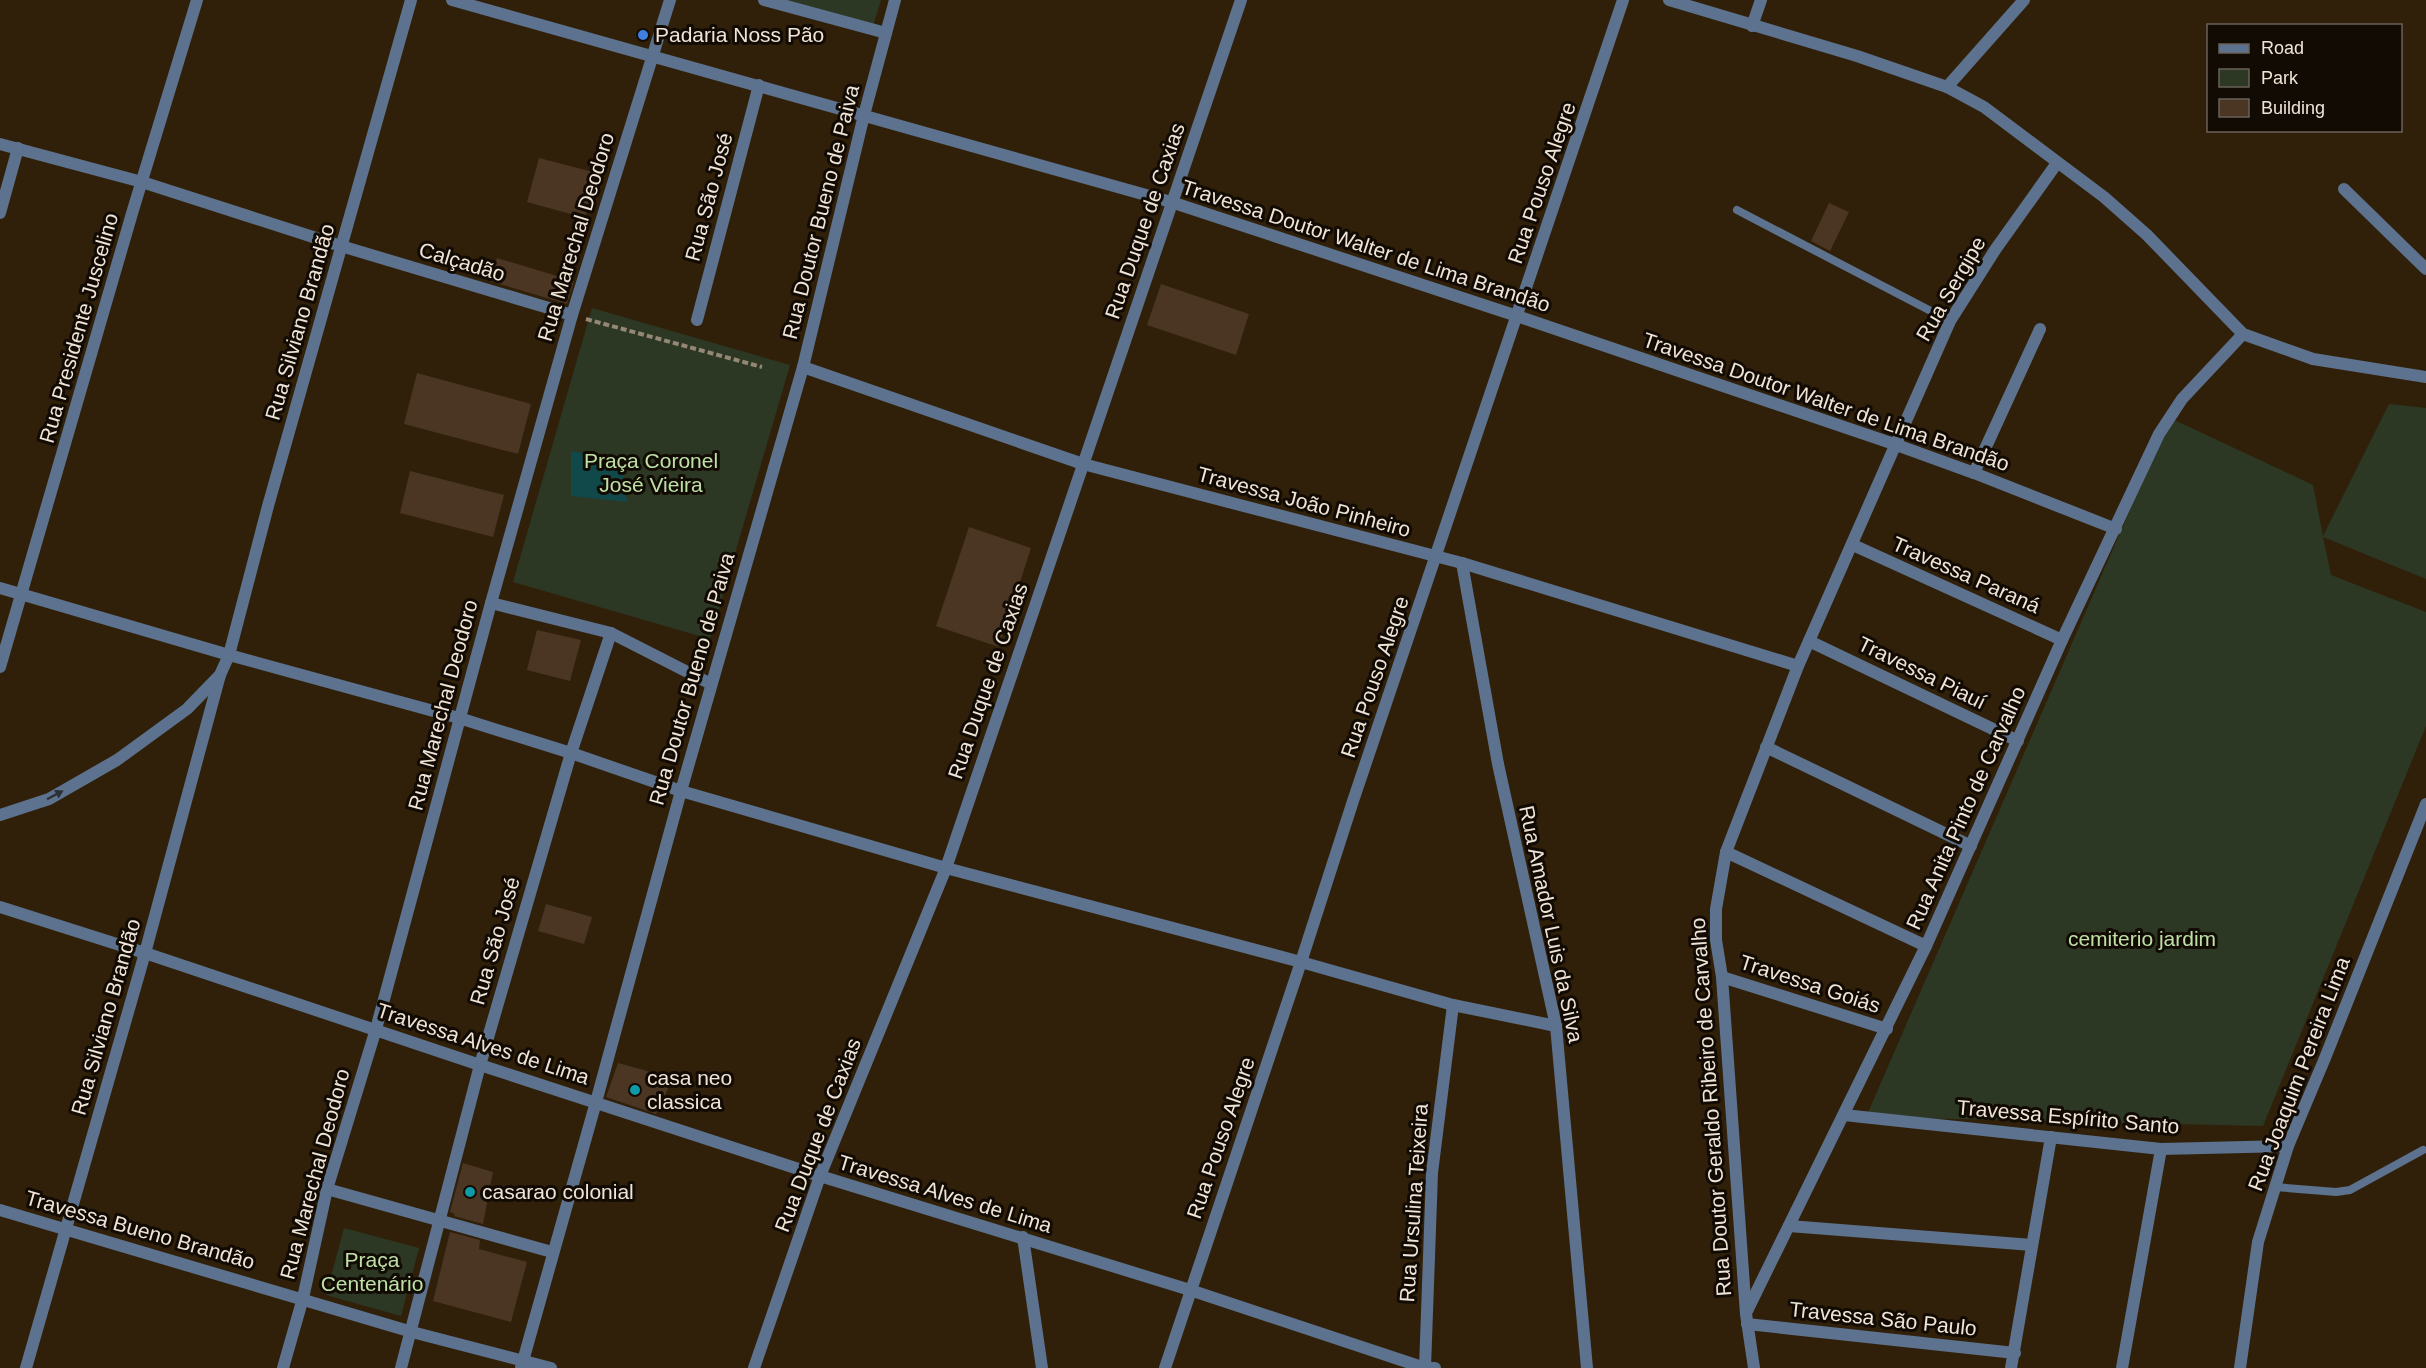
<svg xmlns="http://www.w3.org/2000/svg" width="2426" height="1368" viewBox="0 0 2426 1368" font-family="Arial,sans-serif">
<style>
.green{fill:#2c3823}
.water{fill:#11484a}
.building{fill:#4b3523}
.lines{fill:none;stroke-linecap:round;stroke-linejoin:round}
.path{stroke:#948775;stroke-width:4;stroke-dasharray:6 3;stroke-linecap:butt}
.service{stroke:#5c728e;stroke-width:8}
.pedestrian{stroke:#5c728e;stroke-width:12}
.minor{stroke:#5c728e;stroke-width:12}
.tertiary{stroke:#5c728e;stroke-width:12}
.oneway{fill:#2c2f34}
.shop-dot{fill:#3f7fe0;stroke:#120b04;stroke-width:2}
.culture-dot{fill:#0f9aa8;stroke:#120b04;stroke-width:2}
.labels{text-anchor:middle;stroke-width:6;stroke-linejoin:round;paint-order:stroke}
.poi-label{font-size:21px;fill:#efe4d7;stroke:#120b04;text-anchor:start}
.street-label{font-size:21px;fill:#efe4d7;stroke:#120b04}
.park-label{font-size:21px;fill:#bee0a7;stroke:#120b04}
</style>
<rect width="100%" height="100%" fill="#302009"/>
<g class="green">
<path d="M780 0H881L873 26Z"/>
<path d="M592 308 790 365 710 639 513 582Z"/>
<path d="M2389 404 2426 408V579L2323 537 2331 575 2426 612V726L2263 1126 1866 1117 2170 418 2313 485 2323 536Z"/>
<path d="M344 1228 419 1248 401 1316 326 1295Z"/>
</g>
<path class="water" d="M571 451 621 460 627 502 571 496Z"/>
<g class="building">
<path d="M539 158 597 173 585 218 527 202Z"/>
<path d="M1829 203 1849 212 1830 251 1811 241Z"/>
<path d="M497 258 574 281 567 304 490 281Z"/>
<path d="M1161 284 1249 314 1236 355 1147 325Z"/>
<path d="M417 373 531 404 518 454 404 424Z"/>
<path d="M410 471 504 495 493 537 400 513Z"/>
<path d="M969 527 1031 548 999 647 936 626Z"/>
<path d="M537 630 581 640 570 681 527 670Z"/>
<path d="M546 904 592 917 584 944 538 931Z"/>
<path d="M618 1063 673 1078 656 1114 606 1097Z"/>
<path d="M463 1163 493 1172 483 1224 454 1216 455 1214 450 1212Z"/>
<path d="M450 1232 480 1240 479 1249 527 1262 511 1322 433 1301Z"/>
</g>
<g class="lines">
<path class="path" d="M586 319 762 367"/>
<g class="service">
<path d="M1737 210 1950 321"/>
<path d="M2275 1187 2336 1192 2350 1190 2423 1150"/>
</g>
<path class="pedestrian" d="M341 246 572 315"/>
<g class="minor">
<path d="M452 0 1171 202 1517 316 1894 444 1974 473 2116 529"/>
<path d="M764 0 886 33"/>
<path d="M1669 0 1857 56 1947 87 1984 107 2104 197 2147 235 2243 334 2313 359 2426 377"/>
<path d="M1752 26 1761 0"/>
<path d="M1947 87 2024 0"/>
<path d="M0 144 142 182 341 246"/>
<path d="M2344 189 2426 269"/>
<path d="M0 213 18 148"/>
<path d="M697 320 759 85"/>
<path d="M803 367 1083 464 1462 563 1798 666"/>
<path d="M1974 473 2040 329"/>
<path d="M1853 545 2062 640"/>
<path d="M1462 563 1498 764 1556 1026 1587 1368"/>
<path d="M0 588 229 655 268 506 411 0"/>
<path d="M491 603 611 633 711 684"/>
<path d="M1809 641 2018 741"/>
<path d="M0 667 133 210 197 0"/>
<path d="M1766 747 1971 846"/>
<path d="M1726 852 1926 946"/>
<path d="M946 868 1301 962 1453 1005 1556 1026"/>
<path d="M0 907 145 953 480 1065 820 1176 1190 1290 1425 1368H1435"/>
<path d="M1722 977 1887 1029"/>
<path d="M1844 1115 2161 1149 2288 1146"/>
<path d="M327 1189 552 1252"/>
<path d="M0 1210 412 1332 551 1368"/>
<path d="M1789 1226 2032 1245"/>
<path d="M1023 1237 1042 1368"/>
<path d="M1746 1313 1926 946 2062 640 2159 434 2182 399 2243 334"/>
<path d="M1747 1324 2015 1353"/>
<path d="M26 1368 145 953 220 675"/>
<path d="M283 1368 303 1298 327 1189 376 1029 491 603 572 315 670 0"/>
<path d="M401 1368 480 1065 571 753 611 633"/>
<path d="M521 1368 596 1102 681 791 803 367 864 115 895 0"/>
<path d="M1165 1368 1301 962 1353 801 1623 0"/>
<path d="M1425 1368 1432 1173 1453 1005"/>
<path d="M1754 1368 1746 1314 1722 977 1716 940V909L1726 852 1798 666 1950 321 1995 250 2057 163"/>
<path d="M2011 1368 2051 1137"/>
<path d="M2122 1368 2161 1149"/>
<path d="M2240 1368 2258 1242 2288 1146 2325 1058 2426 804"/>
</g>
<g class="tertiary">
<path d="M0 815 49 799 117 760 187 709 220 675 229 655 459 718 571 753 681 791 946 868"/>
<path d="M754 1368 820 1176 946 868 1241 0"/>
</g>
</g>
<defs><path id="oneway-solid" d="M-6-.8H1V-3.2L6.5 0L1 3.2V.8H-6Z" transform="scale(1.5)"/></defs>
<use class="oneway" href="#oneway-solid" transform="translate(55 795) rotate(-28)"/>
<circle class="shop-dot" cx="643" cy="35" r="6"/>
<g class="culture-dot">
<circle cx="635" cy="1090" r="6"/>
<circle cx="470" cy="1192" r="6"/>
</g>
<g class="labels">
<g class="poi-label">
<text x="655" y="42">Padaria Noss Pão</text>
<text x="647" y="1085">casa neo<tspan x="647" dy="24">classica</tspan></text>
<text x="482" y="1199">casarao colonial</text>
</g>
<g class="street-label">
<text transform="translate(1542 183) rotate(-71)" y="7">Rua Pouso Alegre</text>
<text transform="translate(709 197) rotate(-75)" y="7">Rua São José</text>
<text transform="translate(821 212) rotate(-76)" y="7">Rua Doutor Bueno de Paiva</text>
<text transform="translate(1145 221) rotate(-71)" y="7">Rua Duque de Caxias</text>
<text transform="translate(576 237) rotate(-73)" y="7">Rua Marechal Deodoro</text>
<text transform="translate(1366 246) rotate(18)" y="7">Travessa Doutor Walter de Lima Brandão</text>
<text transform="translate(462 262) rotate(17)" y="7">Calçadão</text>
<text transform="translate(1951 289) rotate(-60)" y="7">Rua Sergipe</text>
<text transform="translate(300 322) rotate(-74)" y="7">Rua Silviano Brandão</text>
<text transform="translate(79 328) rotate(-74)" y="7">Rua Presidente Juscelino</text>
<text transform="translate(1826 402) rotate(19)" y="7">Travessa Doutor Walter de Lima Brandão</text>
<text transform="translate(1304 502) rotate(15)" y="7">Travessa João Pinheiro</text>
<text transform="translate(1966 575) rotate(24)" y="7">Travessa Paraná</text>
<text transform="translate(1922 673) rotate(26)" y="7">Travessa Piauí</text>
<text transform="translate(1375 677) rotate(-71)" y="7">Rua Pouso Alegre</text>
<text transform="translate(692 679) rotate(-74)" y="7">Rua Doutor Bueno de Paiva</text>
<text transform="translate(988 681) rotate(-71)" y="7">Rua Duque de Caxias</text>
<text transform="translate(443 705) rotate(-75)" y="7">Rua Marechal Deodoro</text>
<text transform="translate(1966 808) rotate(-66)" y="7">Rua Anita Pinto de Carvalho</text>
<text transform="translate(1551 924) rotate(78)" y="7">Rua Amador Luis da Silva</text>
<text transform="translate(495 941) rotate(-74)" y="7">Rua São José</text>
<text transform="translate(1810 984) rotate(18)" y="7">Travessa Goiás</text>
<text transform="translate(106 1017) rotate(-74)" y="7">Rua Silviano Brandão</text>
<text transform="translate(483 1044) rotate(18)" y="7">Travessa Alves de Lima</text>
<text transform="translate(2299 1074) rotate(-69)" y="7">Rua Joaquim Pereira Lima</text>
<text transform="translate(1711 1107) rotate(-94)" y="7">Rua Doutor Geraldo Ribeiro de Carvalho</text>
<text transform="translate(2068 1117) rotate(5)" y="7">Travessa Espírito Santo</text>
<text transform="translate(818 1135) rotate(-69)" y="7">Rua Duque de Caxias</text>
<text transform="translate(1221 1138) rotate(-71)" y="7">Rua Pouso Alegre</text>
<text transform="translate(315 1174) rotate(-75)" y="7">Rua Marechal Deodoro</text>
<text transform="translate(945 1194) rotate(17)" y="7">Travessa Alves de Lima</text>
<text transform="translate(1414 1203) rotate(-86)" y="7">Rua Ursulina Teixeira</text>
<text transform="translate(140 1230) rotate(16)" y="7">Travessa Bueno Brandão</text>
<text transform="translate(1883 1319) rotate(6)" y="7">Travessa São Paulo</text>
</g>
<g class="park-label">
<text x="651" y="468">Praça Coronel<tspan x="651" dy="24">José Vieira</tspan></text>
<text x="2142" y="946">cemiterio jardim</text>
<text x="372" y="1267">Praça<tspan x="372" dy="24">Centenário</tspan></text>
</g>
</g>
<rect x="2207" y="24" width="195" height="108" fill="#120b04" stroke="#6a6258" stroke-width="1.5"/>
<rect x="2219" y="44" width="30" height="9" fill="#5c728e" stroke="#6a6258" stroke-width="1.5"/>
<text x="2261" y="54" font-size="18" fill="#efe4d7">Road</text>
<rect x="2219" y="69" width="30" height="18" fill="#2c3823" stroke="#6a6258" stroke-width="1.5"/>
<text x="2261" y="84" font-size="18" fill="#efe4d7">Park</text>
<rect x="2219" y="99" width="30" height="18" fill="#4b3523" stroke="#6a6258" stroke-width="1.5"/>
<text x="2261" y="114" font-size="18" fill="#efe4d7">Building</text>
</svg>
